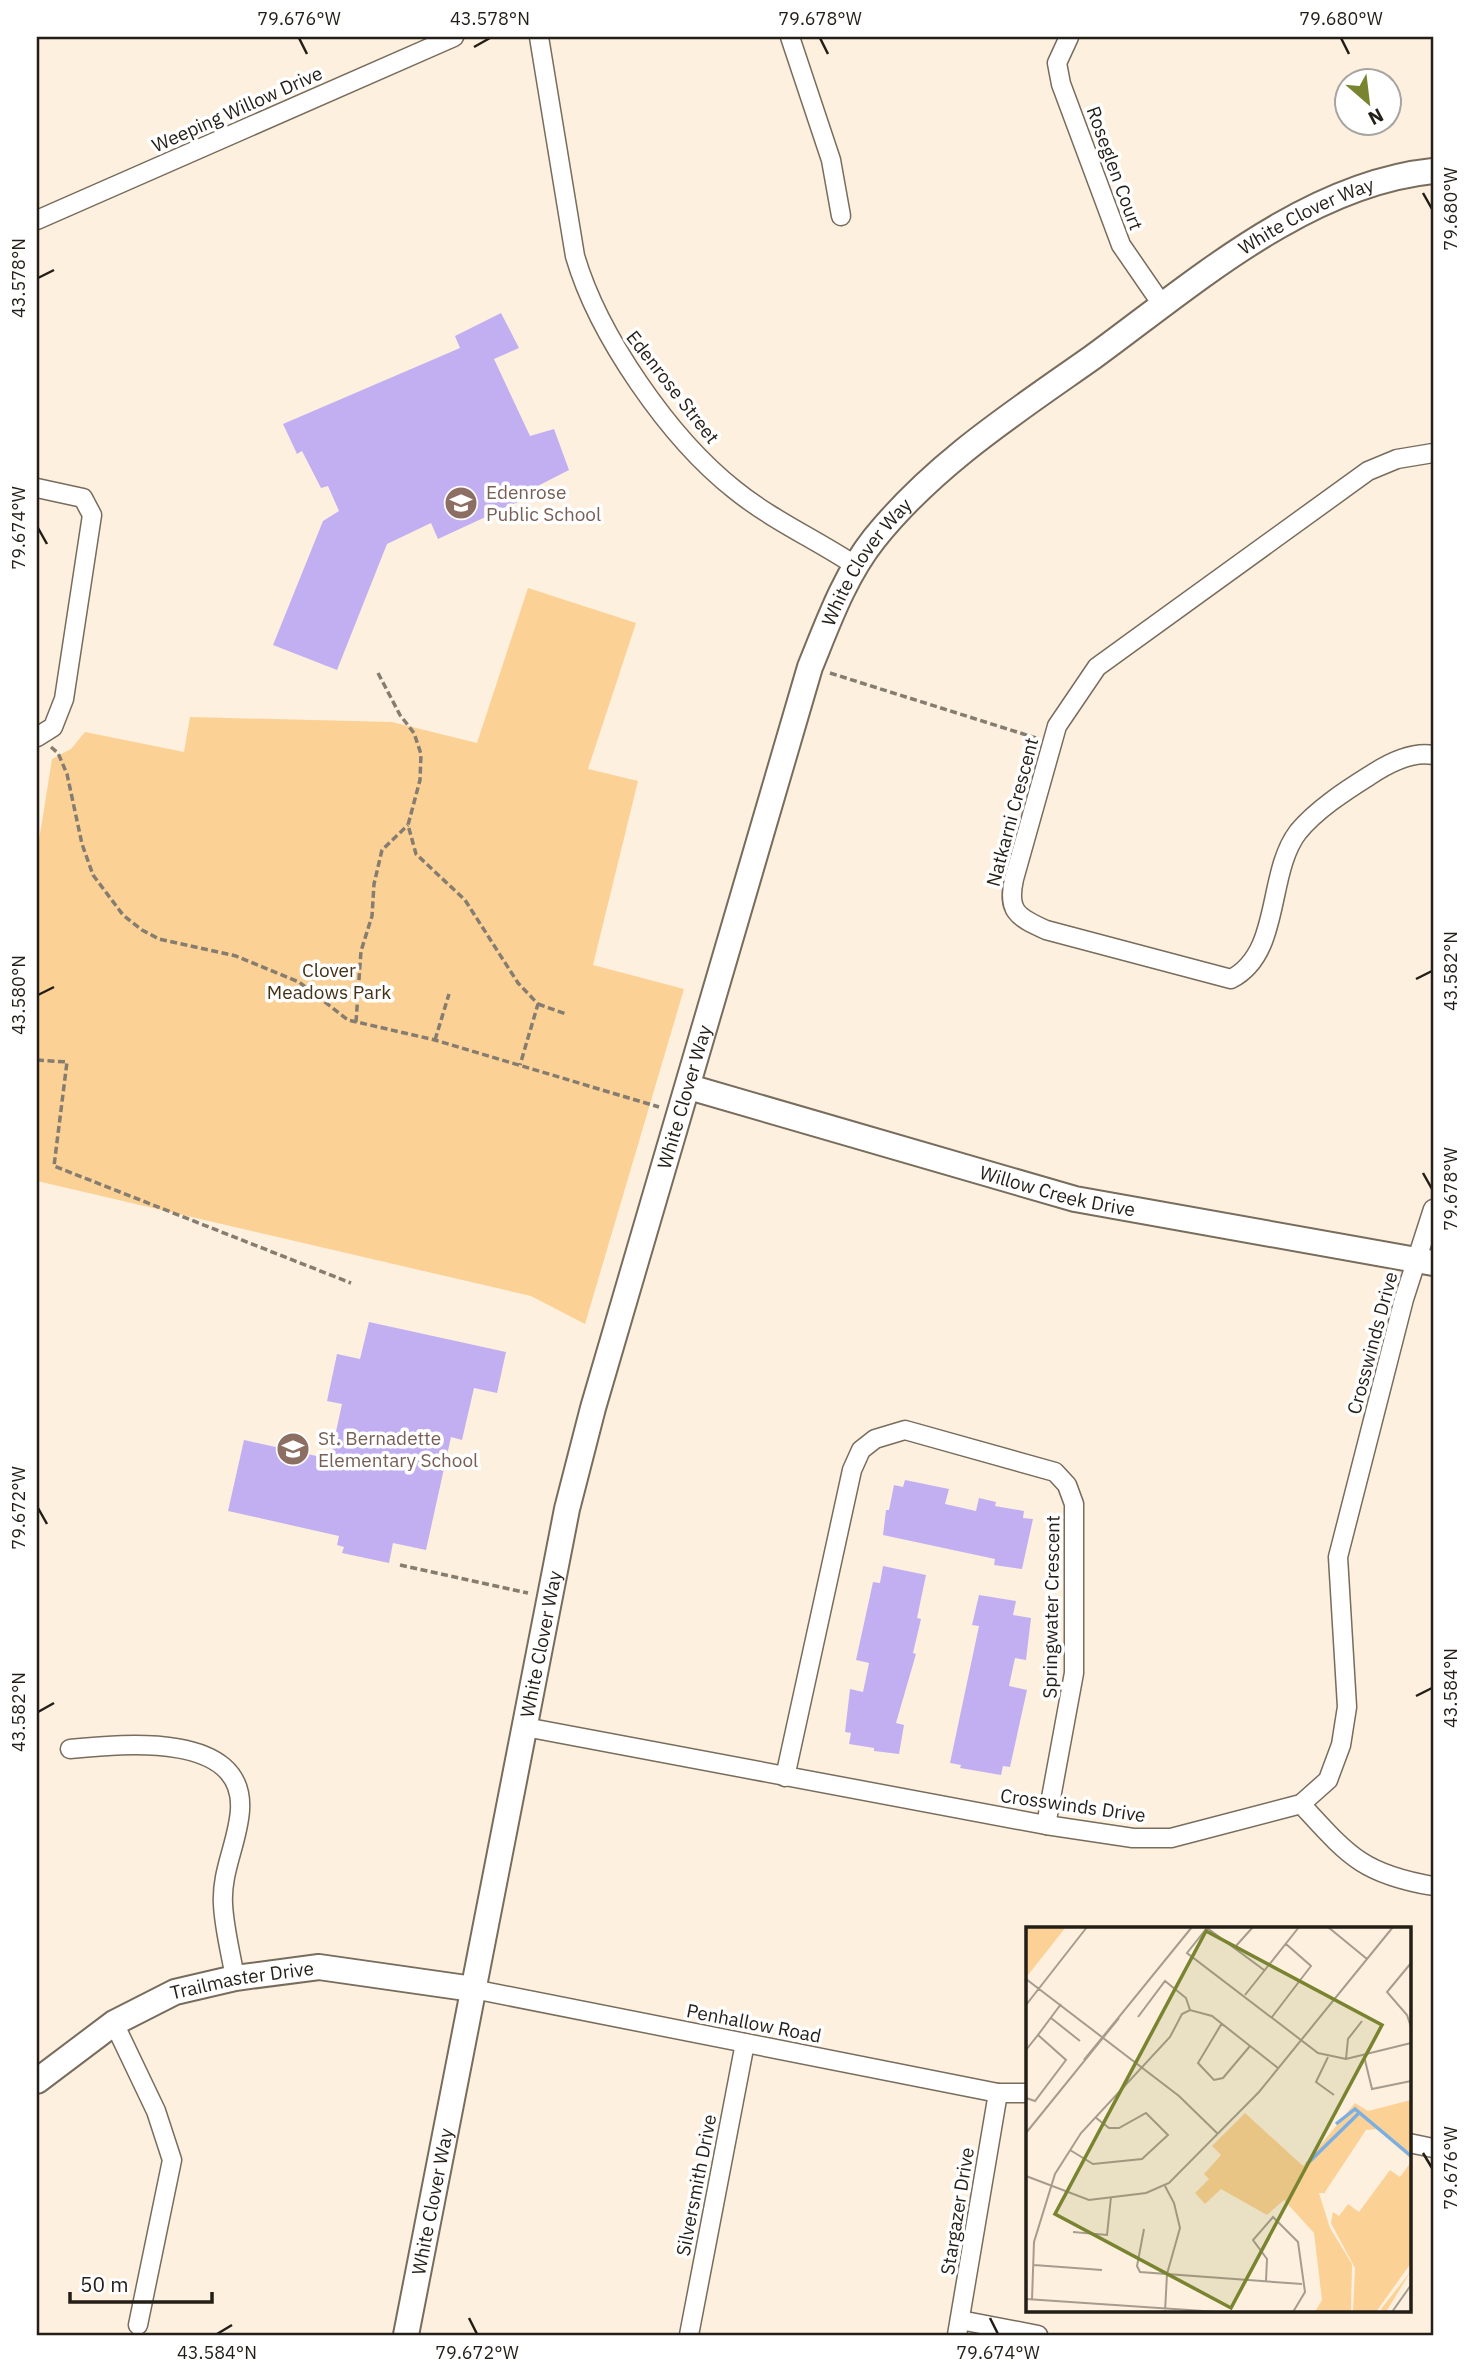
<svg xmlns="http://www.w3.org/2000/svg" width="1470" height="2372" viewBox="0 0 1470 2372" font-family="'IBM Plex Sans',sans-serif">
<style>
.green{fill:#fcd195}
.building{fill:#c2aff2}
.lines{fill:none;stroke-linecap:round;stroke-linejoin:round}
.street-casing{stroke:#786c5d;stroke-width:21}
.secondary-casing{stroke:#786c5d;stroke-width:28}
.path{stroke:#867d71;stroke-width:3.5;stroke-dasharray:7 3.5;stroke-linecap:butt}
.street{stroke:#fff;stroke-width:18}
.secondary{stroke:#fff;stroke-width:24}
.ticks{fill:none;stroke:#231e17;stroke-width:2.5}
.labels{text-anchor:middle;stroke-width:7;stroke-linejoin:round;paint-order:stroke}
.street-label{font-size:19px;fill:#231e17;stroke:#fff}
.education-label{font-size:19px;fill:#785e54;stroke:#fff;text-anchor:start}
.park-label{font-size:19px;fill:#453216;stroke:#fff}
.inset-river{fill:none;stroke:#7aafe4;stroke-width:3.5}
.inset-road{fill:none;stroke:#a69c8e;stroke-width:2}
.view{fill:#798430;fill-opacity:0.15;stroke:#798430;stroke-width:3.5}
.inset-edge{fill:none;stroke:#231e17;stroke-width:3.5}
.neatline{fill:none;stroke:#231e17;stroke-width:2.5}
.ticks-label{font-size:18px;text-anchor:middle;fill:#231e17}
</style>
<rect width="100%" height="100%" fill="#fef0de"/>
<path class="green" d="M528 588 636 623 588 769 638 781 593 965 684 989 585 1324 531 1296 37 1181V853L52 759 71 749 85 732 184 752 190 717 392 722 477 743Z"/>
<g class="building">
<path d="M501 313 519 348 494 359 530 436 554 429 569 470 518 496 520 501 438 539 431 523 387 544 337 670 273 645 323 521 339 511 328 486 321 488 302 451 297 454 283 424 460 348 455 336Z"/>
<path d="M369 1322 506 1352 497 1393 474 1388 462 1440 451 1437 426 1550 393 1543 389 1563 342 1553 344 1547 337 1545 339 1536 228 1511 244 1440 330 1459 342 1404 327 1401 337 1354 360 1359Z"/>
<path d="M905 1480 949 1489 945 1504 976 1511 979 1498 996 1502 995 1506 1024 1511 1023 1518 1033 1519 1022 1569 994 1565 995 1559 883 1535 886 1510H889L894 1485 903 1487Z"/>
<path d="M883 1566 926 1575 917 1618 921 1619 913 1653 916 1654 896 1723 904 1725 899 1754 874 1751V1748L849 1744 851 1733 845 1732 850 1689 863 1692 869 1663 856 1660 873 1582 880 1583Z"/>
<path d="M979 1595 1016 1601 1013 1615 1031 1618 1026 1660 1015 1658 1009 1686 1027 1690 1010 1767 1003 1766 1001 1775 960 1768 961 1765 950 1763 979 1626 972 1625Z"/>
</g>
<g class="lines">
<defs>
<g id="street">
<path d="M539 37 575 256C598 335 669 438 735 490 772 520 817 540 856 566"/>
<path d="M790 37 831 160 841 216"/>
<path d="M1069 37 1057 63 1061 84 1121 245 1163 306"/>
<path d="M37 220 454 37"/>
<path d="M1433 453 1397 459 1368 471 1097 667 1057 726 1014 879C1007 911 1017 917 1046 930L1231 979C1282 953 1266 874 1298 832 1316 810 1345 791 1369 776 1387 764 1411 751 1433 755"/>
<path d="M37 488 83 498 92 515 64 699 53 727 37 737"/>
<path d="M525 1727 1046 1825 1133 1838H1171L1301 1804 1328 1780 1341 1745 1347 1707 1338 1557 1404 1299 1433 1209"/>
<path d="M70 1749C122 1744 245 1731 240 1810 238 1842 221 1871 223 1904 224 1928 231 1954 235 1978"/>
<path d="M785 1777 852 1470 861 1450 875 1439 905 1430 1055 1472 1067 1485 1074 1504V1673L1046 1825"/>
<path d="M1301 1804C1348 1855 1362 1874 1433 1886"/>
<path d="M473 1989 998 2093H1027"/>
<path d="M114 2023 156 2111 172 2160 138 2325"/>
<path d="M1409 2143 1433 2148"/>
<path d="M960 2320 1038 2335"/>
<path d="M689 2335 745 2043"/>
<path d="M957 2335 998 2093"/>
</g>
<g id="secondary">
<path id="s1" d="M689 1087 1075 1199 1433 1263"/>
<path id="s2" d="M37 2081 114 2023 175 1992 235 1978 319 1967 473 1989"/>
<path id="s3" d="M406 2335 567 1509 593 1408 810 667C828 623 844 577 874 539 934 464 1015 412 1093 357 1193 284 1306 184 1433 171"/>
</g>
</defs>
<use href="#street" class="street-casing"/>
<use href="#secondary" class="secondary-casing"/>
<g class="path">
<path d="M378 673 400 715 414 733 421 754 420 780 408 825 416 854 465 900 518 983 538 1004 520 1065"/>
<path d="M830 673 1036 738"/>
<path d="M51 747 58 753 67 774 82 844 93 875 123 915 142 930 159 939 236 956 299 982 348 1020 435 1040 659 1107"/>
<path d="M538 1004 566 1014"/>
<path d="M356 1022 361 951 372 916 374 884 382 850 408 825"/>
<path d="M435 1040 449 994"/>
<path d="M37 1060 67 1062 54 1166 351 1283"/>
<path d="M400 1565 528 1593"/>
</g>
<use href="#street" class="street"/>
<use href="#secondary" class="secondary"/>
</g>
<path class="ticks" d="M299 38 307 54M820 38 828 54M1341 38 1349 54M474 47 490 38M1423 193 1432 209M38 278 54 270M38 528 47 544M1416 979 1432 971M38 995 54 987M1423 1173 1432 1189M38 1508 47 1524M1416 1696 1432 1688M38 1712 54 1703M1423 2153 1432 2168M469 2318 477 2334M990 2318 998 2334M217 2334 232 2325"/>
<defs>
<symbol id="school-disc" viewBox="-11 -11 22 22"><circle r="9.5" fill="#8d6e63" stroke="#fff"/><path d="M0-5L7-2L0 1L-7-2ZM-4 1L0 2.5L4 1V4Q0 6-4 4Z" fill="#fff"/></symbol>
</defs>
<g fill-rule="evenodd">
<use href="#school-disc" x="442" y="484" width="38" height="38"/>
<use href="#school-disc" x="274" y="1430" width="38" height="38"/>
</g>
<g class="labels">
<g class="street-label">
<text transform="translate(237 109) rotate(-24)" y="7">Weeping Willow Drive</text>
<text transform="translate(1115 168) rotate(70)" y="7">Roseglen Court</text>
<text dy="7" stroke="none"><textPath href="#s3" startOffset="2404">White Clover Way</textPath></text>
<text transform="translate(673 387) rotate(52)" y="7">Edenrose Street</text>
<text dy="7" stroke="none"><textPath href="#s3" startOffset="1838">White Clover Way</textPath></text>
<text transform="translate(1012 812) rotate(-75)" y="7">Natkarni Crescent</text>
<text dy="7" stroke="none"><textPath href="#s3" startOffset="1270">White Clover Way</textPath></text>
<text dy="7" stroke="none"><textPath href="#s1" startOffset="383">Willow Creek Drive</textPath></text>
<text transform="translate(1372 1343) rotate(-75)" y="7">Crosswinds Drive</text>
<text transform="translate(1051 1607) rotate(-89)" y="7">Springwater Crescent</text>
<text dy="7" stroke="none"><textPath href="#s3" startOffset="704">White Clover Way</textPath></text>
<text transform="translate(1073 1805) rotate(8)" y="7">Crosswinds Drive</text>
<text dy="7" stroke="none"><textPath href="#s2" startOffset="233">Trailmaster Drive</textPath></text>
<text transform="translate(754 2023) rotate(11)" y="7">Penhallow Road</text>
<text transform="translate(696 2185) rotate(-79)" y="7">Silversmith Drive</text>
<text dy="7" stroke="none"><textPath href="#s3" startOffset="136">White Clover Way</textPath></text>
<text transform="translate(957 2211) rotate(-81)" y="7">Stargazer Drive</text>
</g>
<g class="education-label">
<text x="486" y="499">Edenrose<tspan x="486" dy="22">Public School</tspan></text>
<text x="318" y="1445">St. Bernadette<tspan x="318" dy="22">Elementary School</tspan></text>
</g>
<g class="park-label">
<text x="329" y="977">Clover<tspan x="329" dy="22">Meadows Park</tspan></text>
</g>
</g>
<g transform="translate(1026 1927)">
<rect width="385" height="385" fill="#fef0de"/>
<path d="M0 0H40L2 48 0 47ZM385 173V232L351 202 340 203 299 265 303 286 299 266H293L304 301 326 337 325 385H289L296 373 288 306 258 273 241 288 195 262 179 277 169 266 183 252 178 247 195 228 186 219 219 186 277 239 329 176 342 184ZM385 235V336L350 385H327L329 341 305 296 307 285 313 289 322 277 333 285 364 243 374 250ZM385 344 360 385H356L355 382Z" fill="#fcd195"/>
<path class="inset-river" d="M310 197 329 182 385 229M281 237 333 186"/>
<path class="inset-road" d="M302 0 341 32M209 20 227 0M385 36 361 65 381 88 385 100M238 43 181 1 161 26 292 126 320 132 385 116M0 52 153 169 192 207M219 68 273 0M0 78 61 0M112 90 139 54 160 71 164 83M246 90 285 39 260 17M25 91 54 114M196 96 172 136 188 153 197 151 224 119M12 108 35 77M0 123 12 108 40 133 9 174 0 171M338 129 346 162 385 154M302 130 290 155 308 168M320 132 322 112 336 94M58 133 166 0M0 206 93 91M44 223 67 237 116 232 142 208 120 186 93 201H83L69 190M0 249 63 273 120 266 143 256 233 165 367 0M139 259 148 276 154 301 141 347 139 385M118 302 111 339 114 345 276 357M47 305 81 308 85 270M8 338 76 343M240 354 241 332 227 313 247 290 272 315 279 365 267 385M0 372 192 385M6 373 8 315 29 247 55 206 144 110 156 87 164 83 186 89 252 141M366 385 385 358"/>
<path class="view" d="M180 4 356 98 205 381 29 287Z"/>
<rect width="385" height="385" class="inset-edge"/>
</g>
<rect width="1470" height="2372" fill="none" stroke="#ffffff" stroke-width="77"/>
<g transform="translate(1368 102) rotate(152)"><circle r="33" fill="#ffffff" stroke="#a7a5a2" stroke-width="2"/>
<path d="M0-5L12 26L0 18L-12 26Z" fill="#798430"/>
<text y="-10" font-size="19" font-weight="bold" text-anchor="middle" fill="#231e17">N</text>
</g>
<path d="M70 2292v10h142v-10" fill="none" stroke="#231e17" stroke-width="3.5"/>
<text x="80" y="2292" font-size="21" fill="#231e17" stroke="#ffffff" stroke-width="5" paint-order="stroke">50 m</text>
<rect x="38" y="38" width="1394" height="2296" class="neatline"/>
<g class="ticks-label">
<text x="299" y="25">79.676°W</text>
<text x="490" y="25">43.578°N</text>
<text x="820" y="25">79.678°W</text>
<text x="1341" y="25">79.680°W</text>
<text transform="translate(1451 209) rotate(-90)" y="6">79.680°W</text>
<text transform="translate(19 278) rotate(-90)" y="6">43.578°N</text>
<text transform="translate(19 528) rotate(-90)" y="6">79.674°W</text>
<text transform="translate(1451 971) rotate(-90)" y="6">43.582°N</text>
<text transform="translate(19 995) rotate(-90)" y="6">43.580°N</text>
<text transform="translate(1451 1189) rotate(-90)" y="6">79.678°W</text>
<text transform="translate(19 1508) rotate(-90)" y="6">79.672°W</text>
<text transform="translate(1451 1688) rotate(-90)" y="6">43.584°N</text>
<text transform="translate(19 1712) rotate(-90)" y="6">43.582°N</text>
<text transform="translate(1451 2168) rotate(-90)" y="6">79.676°W</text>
<text x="217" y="2359">43.584°N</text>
<text x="477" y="2359">79.672°W</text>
<text x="998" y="2359">79.674°W</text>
</g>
</svg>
